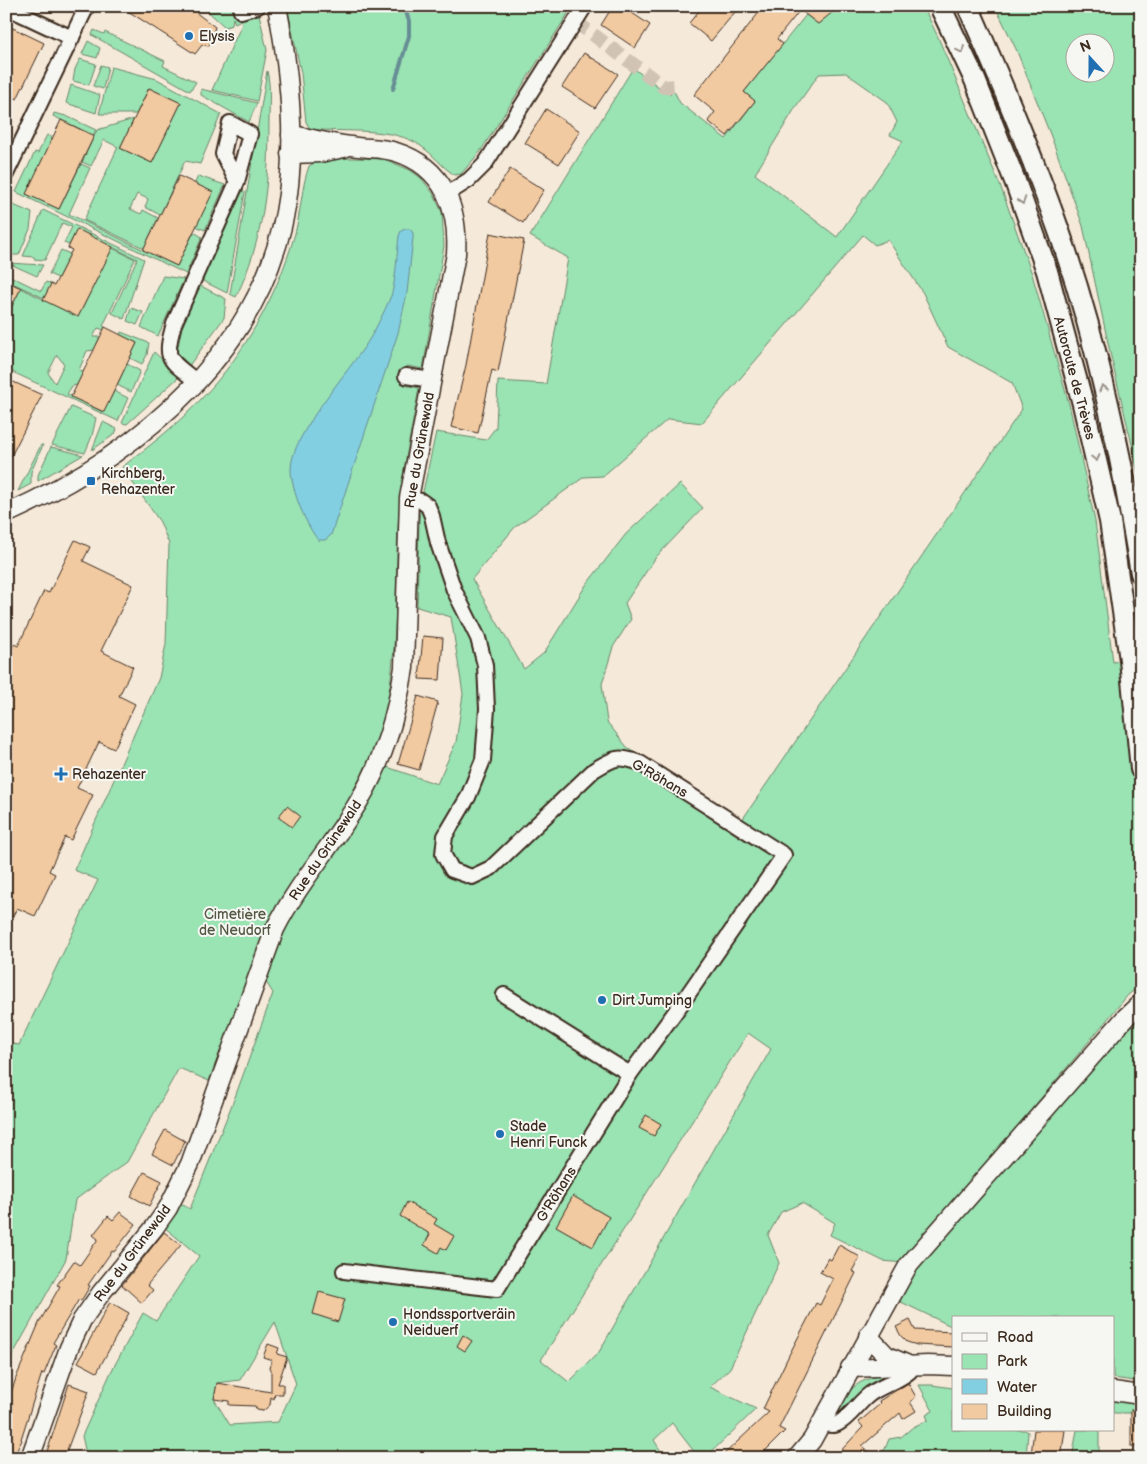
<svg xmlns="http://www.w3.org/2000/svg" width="1147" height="1464" viewBox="0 0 1147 1464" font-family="'Balsamiq Sans',sans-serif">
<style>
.green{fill:#9ae3b3;stroke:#6a8668;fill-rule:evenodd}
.water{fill:#83cfe2;stroke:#668d94}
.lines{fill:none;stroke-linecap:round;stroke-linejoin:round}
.stream{stroke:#668d94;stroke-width:4}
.building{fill:#f2caa1;stroke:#3b2a1e}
.minor-tunnel{stroke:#d0c3b4;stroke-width:14;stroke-dasharray:14 7;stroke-linecap:butt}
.minor-casing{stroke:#3b2a1e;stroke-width:18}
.major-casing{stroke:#3b2a1e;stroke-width:21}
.highway-casing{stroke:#3b2a1e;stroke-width:24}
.minor{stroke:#f6f6f2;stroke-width:14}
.major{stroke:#f6f6f2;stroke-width:18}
.highway{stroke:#f6f6f2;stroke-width:20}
.oneway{stroke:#989088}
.poi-dot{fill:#1f6fb2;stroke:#f6f6f2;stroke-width:2}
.labels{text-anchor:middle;stroke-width:4;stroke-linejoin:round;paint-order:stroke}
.poi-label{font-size:14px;fill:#3b2a1e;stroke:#f6f6f2;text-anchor:start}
.street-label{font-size:14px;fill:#3b2a1e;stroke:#f6f6f2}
.park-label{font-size:14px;fill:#535843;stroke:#f6f6f2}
</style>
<rect width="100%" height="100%" fill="#f5e9da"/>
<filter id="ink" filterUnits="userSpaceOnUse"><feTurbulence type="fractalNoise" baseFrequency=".02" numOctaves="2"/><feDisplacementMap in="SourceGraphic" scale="10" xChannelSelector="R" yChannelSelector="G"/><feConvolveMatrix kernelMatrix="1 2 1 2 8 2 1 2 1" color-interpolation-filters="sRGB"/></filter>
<g filter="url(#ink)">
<g class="green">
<path d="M202 6H236L241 19 259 14 267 50 257 101 212 90 242 24 241 20 235 23 233 18 232 25 225 27Z"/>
<path d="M287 6H573L480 152 461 174 454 175C442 167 433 154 421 146 393 126 344 133 310 129L306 122 301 73Z"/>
<path d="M837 6H923L938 37 1000 185 1032 274 1069 404 1095 521 1113 662 1141 659V985L1128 995 956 1199 904 1263 883 1261 830 1235 835 1223 802 1203 781 1212 768 1235 779 1263 730 1368 710 1387 756 1409 705 1458H699L672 1423 654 1440 665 1458H83L86 1454 82 1436 111 1372 143 1313 156 1321 199 1256 164 1227 178 1202 190 1209 235 1097 273 993 264 979 290 912 367 806 387 767 437 784 456 742 463 694 451 617 417 607 419 520 421 501 436 432 486 440 496 427 498 381 546 384 568 258 530 236 633 68 670 95 674 91 680 103 726 139 755 101 744 92 806 15 818 24ZM846 73 887 102 897 122 890 135 903 141 837 237 755 174 797 105 819 74ZM863 235 875 245 888 240 923 293 948 347 1012 383 1022 409 742 820 627 747 607 722 602 684 613 647 631 619 625 603 656 557 703 508 680 484 626 534 586 585 544 653 524 669 472 579 515 527 584 477 603 476 668 419 702 423ZM748 1033 771 1049 599 1352 569 1382 541 1360ZM275 1322 296 1384 278 1422 230 1425 214 1399 217 1383 240 1380Z"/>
<path d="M995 6H1141V492L1134 453 1111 357 1083 226 1052 139 1016 49ZM1104 42V72H1074V42Z"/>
<path d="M94 30 104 34 105 32 165 61 163 66 196 82 190 91 92 35Z"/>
<path d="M88 41 100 48 97 58 82 54Z"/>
<path d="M80 59 96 64 89 85 73 81 75 69Z"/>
<path d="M101 65 108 67 103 89 93 86Z"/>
<path d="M111 67 157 79 221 114 200 164 185 161 160 215 145 207 148 199 137 194 130 209 141 214 143 210 158 218 144 248 84 220 118 147 104 140 91 166 82 162 97 130 134 119 120 148 152 163 181 103 149 88 136 114H99Z"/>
<path d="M267 71C271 87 269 104 269 121 269 184 264 239 236 297L230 294Z"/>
<path d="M71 85 100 95 96 113 66 103Z"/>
<path d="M201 89 257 103 249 122 201 95Z"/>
<path d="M54 113 66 116 96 130 93 135 53 116Z"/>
<path d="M47 135 53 138 27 194 59 209 81 164 90 168 69 214 177 266 194 232 202 237 186 274 16 192 35 152 38 153Z"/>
<path d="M353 158 384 159 410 170 421 178 433 193 442 212 444 246 423 369 407 366 404 385 419 388C412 429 402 470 399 511 394 582 400 652 383 722 380 733 379 747 374 758 346 821 295 869 266 931L209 1081 179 1068 127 1162 75 1200 66 1259 6 1367V1043L19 1045 98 880 74 870 159 678 166 644 169 544 160 522 122 467C151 445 179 423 203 397 245 353 277 295 294 237 301 214 301 188 309 166L319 160Z"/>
<path d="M198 176 225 185 205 230 196 226 195 183Z"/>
<path d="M242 189 245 192 227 293 201 280Z"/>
<path d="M11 204 32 213 30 229 19 255H6V212Z"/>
<path d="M43 210 144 259 124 319 112 313 137 259 77 230 69 245 64 243 72 227 62 223 45 260 34 259V257L23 256Z"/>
<path d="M112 248 135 259 103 326 105 327 104 330 98 328 93 337H100L94 350 87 351 79 370 84 371 77 385 72 386 67 394 103 412 114 391 128 398 118 421 6 369V318L21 288 78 317ZM57 355 64 364 55 383 48 373Z"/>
<path d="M61 250 70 254 58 278 49 274Z"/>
<path d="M8 263 43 265 37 276Z"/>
<path d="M6 274 41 291 46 282 51 284 44 298 6 280Z"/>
<path d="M163 276 184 279 158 336 141 327Z"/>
<path d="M199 285 226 299 224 318 188 367 176 357 182 326Z"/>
<path d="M131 308 143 312 137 325 127 321Z"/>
<path d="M121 332 149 343 147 355 142 364 130 358 137 343 120 335Z"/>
<path d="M154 352 180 376 127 424 122 423Z"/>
<path d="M127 364 140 371 131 392 117 385Z"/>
<path d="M71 407 96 418 92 436 85 453 52 445Z"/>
<path d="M103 422 117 429 115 434 92 450Z"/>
<path d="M41 445H43L31 472V484L18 491Z"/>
<path d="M51 447 83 455 38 481V475Z"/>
<path d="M1141 1017V1063L1138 1068 1141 1226V1382L1113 1378V1318H953V1327L899 1301 915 1270 1107 1049Z"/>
<path d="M892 1373 895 1374 834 1421 833 1415C852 1384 857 1380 892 1373Z"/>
<path d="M919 1385H932L953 1388V1430H1025L1028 1432 1026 1458H880L879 1454 885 1449 889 1439 901 1437 913 1427 928 1420 926 1415 933 1411Z"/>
<path d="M1113 1391 1141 1395V1413H1113Z"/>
<path d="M1077 1430H1099V1456L1132 1458H1072Z"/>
</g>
<path class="water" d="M405 229H410L413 233V238L407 293 398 333 331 535 325 540H318C305 523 292 492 291 470 290 435 350 371 369 340 377 327 385 310 391 296 396 282 397 252 399 236L401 231Z"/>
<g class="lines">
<path class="stream" d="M393 89 409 36V21L404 6"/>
</g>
<g class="building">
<path d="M120 6H187L215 27 209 46 202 45 195 54Z"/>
<path d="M613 6H636L632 13 650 25 635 48 601 25Z"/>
<path d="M703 6H740L711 41 689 23Z"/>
<path d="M764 6H840L818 24 800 10 777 39 783 44 744 92 755 101 727 136 708 121 715 112 694 95Z"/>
<path d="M13 28 44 43 17 99 6 93V42Z"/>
<path d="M584 53 618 74 595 108 562 87Z"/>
<path d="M149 88 181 103 152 163 120 148Z"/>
<path d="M546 109 580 131 559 164 525 143Z"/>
<path d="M61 120 94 136 59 209 26 194Z"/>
<path d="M510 169 544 190 523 223 489 202Z"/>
<path d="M179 176 213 192 177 266 143 250Z"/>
<path d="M77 229 113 247 78 317 43 300 51 284 54 286 72 250 68 248Z"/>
<path d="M490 233 524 240 498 372 492 370 478 433 451 427 466 365Z"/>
<path d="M6 281 21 288 6 318Z"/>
<path d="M105 327 137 343 104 412 71 397Z"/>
<path d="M9 380 42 395 6 466V386Z"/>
<path d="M75 540 90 547 83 561 133 585 101 651 133 667 119 696 135 704 114 749 99 742 77 788 93 795 71 840 65 837 49 871 55 874 35 916 17 908 6 929V661L14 644 18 646 44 591 49 593Z"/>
<path d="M423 636 443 638 440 680 419 679Z"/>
<path d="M418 696 438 702 419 770 398 764Z"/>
<path d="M287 806 300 816 292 827 278 817Z"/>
<path d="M646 1115 661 1124 654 1136 639 1128Z"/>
<path d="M165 1130 185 1141 173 1165 152 1154Z"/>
<path d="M144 1172 162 1181 149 1206 131 1196Z"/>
<path d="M573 1196 609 1217 593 1247 556 1226Z"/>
<path d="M407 1202 437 1219 434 1224 454 1236 446 1250 441 1247 438 1253 424 1245 430 1234 400 1216Z"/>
<path d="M120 1212 136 1224 114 1252 112 1251 95 1275 88 1285 90 1286 81 1301 79 1299 53 1343 56 1345 44 1374 42 1373 21 1439 22 1440 13 1458H6V1408L16 1378 39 1323 60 1286 57 1285 74 1261 80 1265 98 1239 93 1235 108 1216 113 1220Z"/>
<path d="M164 1232 181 1245 147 1285 153 1290 142 1303 122 1285Z"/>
<path d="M839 1245 860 1257 852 1271 856 1273 779 1428 785 1431 758 1458H720L769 1412 763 1409 789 1355 816 1303 820 1305 833 1279 820 1272 828 1258 831 1260Z"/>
<path d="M319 1292 345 1299 338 1322 313 1314Z"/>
<path d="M110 1302 129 1313 97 1372 78 1362Z"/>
<path d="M910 1320 915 1330 953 1332V1347L917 1345 907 1342 901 1336 896 1327Z"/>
<path d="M463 1335 472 1341 465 1351 457 1346Z"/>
<path d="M268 1344 279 1348 277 1354 287 1357 278 1384H283V1394H275L274 1399 271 1397 270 1405 263 1411 257 1410 255 1406 229 1405V1401L214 1399 217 1383 271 1392V1369L269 1368 272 1360 263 1357Z"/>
<path d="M908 1383 916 1397 910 1402 916 1411 903 1419 900 1413 862 1446 875 1458H834L863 1427 859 1422 880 1404 879 1401Z"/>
<path d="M69 1384 89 1391 64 1458H45Z"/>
<rect x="1131" y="1410" width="10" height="36"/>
<path d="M1034 1430H1065L1061 1458 1031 1455Z"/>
</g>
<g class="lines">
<path class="minor-tunnel" d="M576 22 664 87 678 86"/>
<defs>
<g id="minor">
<path d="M6 7 72 38"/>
<path d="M241 11 258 6"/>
<path d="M6 174 87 6"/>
<path d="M447 194 469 180 485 164 585 6"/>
<path d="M406 376 431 380"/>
<path d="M197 382C169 359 163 361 174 324L237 182 250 134 230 123 223 154 237 182"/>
<path d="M504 995 630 1074"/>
<path d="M344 1271 497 1289 630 1074 684 1000 784 855 640 763C617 755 614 758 594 770L491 868 472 877 452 870 443 854 445 836 468 797 483 760 487 709 485 665 478 638 454 590 438 543 432 516 428 506 421 501 409 498"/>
<path d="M821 1422C827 1425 833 1427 839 1423 851 1416 859 1402 870 1394 883 1385 899 1381 910 1371L911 1366"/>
</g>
<g id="major">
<path d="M290 154 320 153 344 148"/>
<path d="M6 514C140 454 268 348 288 194 296 132 289 68 277 6"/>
<path d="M868 1336 887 1356 906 1364"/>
<path d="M850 1368 928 1365 953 1366"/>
<path d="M1113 1391 1141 1395"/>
<path d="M30 1458 69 1348 82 1320 101 1293 154 1228 168 1208 190 1164 275 929C298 883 333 845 359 801 384 759 396 717 404 668L409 498 456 254C459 209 444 167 396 152 381 147 366 149 351 146 331 144 311 138 291 135"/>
<path d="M797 1458 812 1440 908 1266 1126 1017 1141 1003"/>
</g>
<g id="highway">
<path d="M940 6 975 80 1015 181 1047 271 1083 404 1110 521 1130 660 1141 769"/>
<path d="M968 6C1001 81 1033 157 1060 234 1098 344 1122 459 1141 573"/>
</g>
</defs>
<use href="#minor" class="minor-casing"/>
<use href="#major" class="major-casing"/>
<use href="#highway" class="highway-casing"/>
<use href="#minor" class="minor"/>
<use href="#major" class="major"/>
<use href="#highway" class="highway"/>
</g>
<defs><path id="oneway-chevron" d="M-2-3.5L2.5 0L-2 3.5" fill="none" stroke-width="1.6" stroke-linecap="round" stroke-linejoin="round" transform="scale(1.25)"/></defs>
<g class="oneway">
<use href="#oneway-chevron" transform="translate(961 50) rotate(65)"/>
<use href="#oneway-chevron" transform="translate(1022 201) rotate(71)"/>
<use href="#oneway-chevron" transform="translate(1103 388) rotate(-104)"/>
<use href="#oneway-chevron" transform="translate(1096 458) rotate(77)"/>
</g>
</g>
<g class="poi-dot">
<circle cx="189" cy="36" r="5"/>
<rect x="86" y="476" width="10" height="10" rx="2.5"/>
<path d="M58.5 766.5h5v5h5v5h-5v5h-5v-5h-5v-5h5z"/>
<circle cx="602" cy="1000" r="5"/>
<circle cx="500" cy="1134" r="5"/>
<circle cx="393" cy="1322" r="5"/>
</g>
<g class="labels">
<g class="poi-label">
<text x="199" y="41">Elysis</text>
<text x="101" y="478">Kirchberg,<tspan x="101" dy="16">Rehazenter</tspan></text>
<text x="72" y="779">Rehazenter</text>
<text x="612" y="1005">Dirt Jumping</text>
<text x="510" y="1131">Stade<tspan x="510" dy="16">Henri Funck</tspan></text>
<text x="403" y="1319">Hondssportveräin<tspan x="403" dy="16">Neiduerf</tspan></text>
</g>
<g class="street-label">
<text transform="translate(1075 378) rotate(75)" y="5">Autoroute de Trèves</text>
<text transform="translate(419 450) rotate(-80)" y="5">Rue du Grünewald</text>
<text transform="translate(660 778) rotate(30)" y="5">G'Röhans</text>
<text transform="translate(325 850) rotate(-56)" y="5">Rue du Grünewald</text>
<text transform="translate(556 1194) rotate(-58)" y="5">G'Röhans</text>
<text transform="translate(132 1253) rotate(-53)" y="5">Rue du Grünewald</text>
</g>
<g class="park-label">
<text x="235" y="919">Cimetière<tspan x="235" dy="16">de Neudorf</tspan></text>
</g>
</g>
<rect width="1147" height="1464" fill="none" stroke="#f6f6f2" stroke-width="25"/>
<rect x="12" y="12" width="1122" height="1439" fill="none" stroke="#3b2a1e" stroke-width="2" filter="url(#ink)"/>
<rect x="952" y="1316" width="162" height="115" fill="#f6f6f2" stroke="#aba49d"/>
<rect x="962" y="1333" width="25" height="8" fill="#f6f6f2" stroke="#aba49d"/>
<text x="997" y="1342" font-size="15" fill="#3b2a1e">Road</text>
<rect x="962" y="1354" width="25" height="15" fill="#9ae3b3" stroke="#aba49d"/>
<text x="997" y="1366" font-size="15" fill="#3b2a1e">Park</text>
<rect x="962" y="1379" width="25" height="15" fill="#83cfe2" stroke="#aba49d"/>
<text x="997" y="1392" font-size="15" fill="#3b2a1e">Water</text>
<rect x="962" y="1404" width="25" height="15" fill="#f2caa1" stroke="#aba49d"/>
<text x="997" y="1416" font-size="15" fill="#3b2a1e">Building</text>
<g transform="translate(1090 58) rotate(339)"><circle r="24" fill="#f6f6f2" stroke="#aba49d"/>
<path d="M0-4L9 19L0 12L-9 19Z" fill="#1f6fb2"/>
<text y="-8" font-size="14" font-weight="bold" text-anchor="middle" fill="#3b2a1e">N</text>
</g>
</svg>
